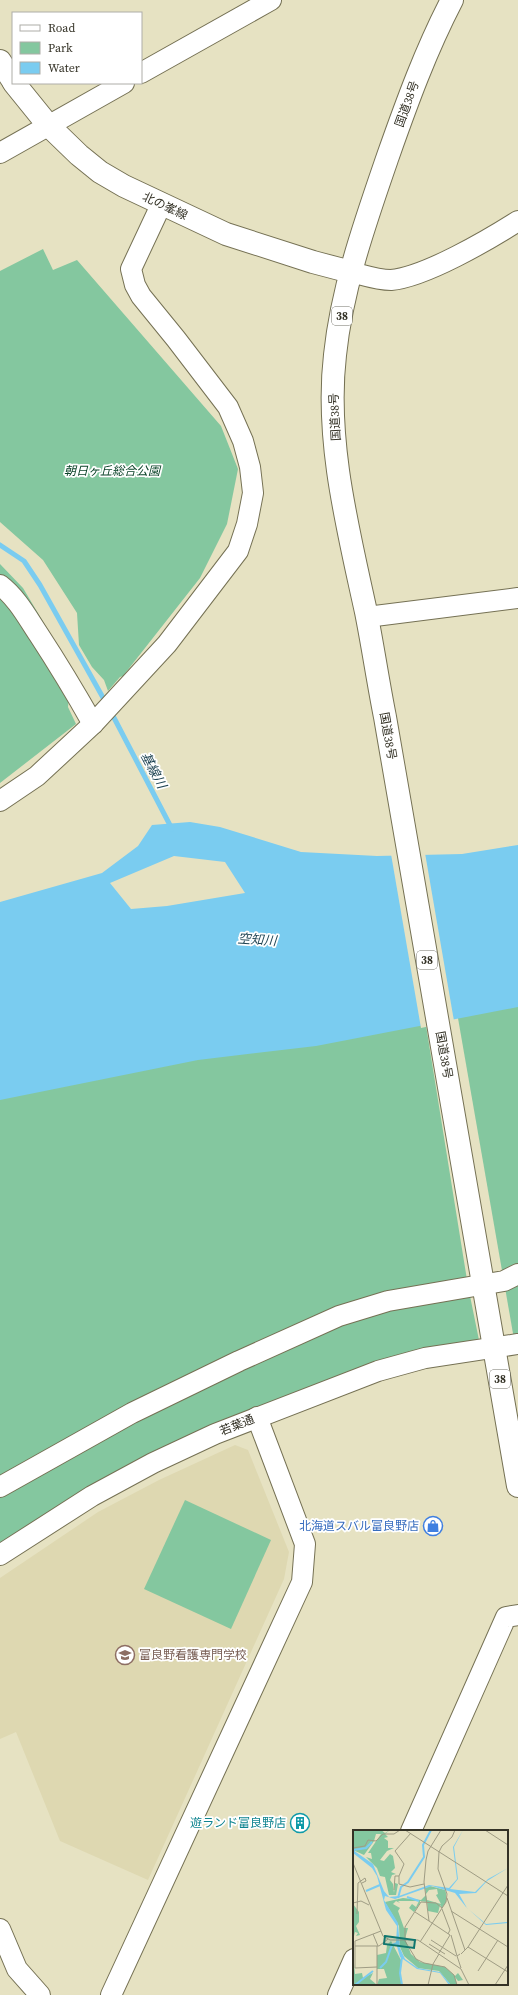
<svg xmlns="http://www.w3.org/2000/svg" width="518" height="1995" viewBox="0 0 518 1995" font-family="'Source Serif 4','Noto Sans JP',serif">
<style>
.built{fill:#ded8b1}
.green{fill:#84c79f}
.water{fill:#7accf0;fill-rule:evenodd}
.pier{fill:#e6e2c2}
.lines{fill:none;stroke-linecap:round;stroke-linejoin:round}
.stream{stroke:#7accf0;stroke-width:5}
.minor-casing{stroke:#757154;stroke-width:22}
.major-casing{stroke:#757154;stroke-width:24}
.highway-casing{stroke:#757154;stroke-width:24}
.minor{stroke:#fff;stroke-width:20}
.major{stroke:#fff;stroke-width:22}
.highway{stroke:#fff;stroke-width:22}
.labels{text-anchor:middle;stroke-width:3.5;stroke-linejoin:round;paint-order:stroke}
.shield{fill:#fff;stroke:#717067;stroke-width:1}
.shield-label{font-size:11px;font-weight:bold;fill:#343226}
.street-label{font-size:12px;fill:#343226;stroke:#fff}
.park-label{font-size:12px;font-style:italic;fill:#0a4328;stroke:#fff}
.shop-label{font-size:12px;fill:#366cbe;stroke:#fff;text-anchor:end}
.education-label{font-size:12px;fill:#785e54;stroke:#fff;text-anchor:start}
.culture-label{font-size:12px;fill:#0d838f;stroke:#fff;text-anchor:end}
.water-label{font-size:13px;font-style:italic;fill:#1f4453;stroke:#fff}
.inset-river{fill:none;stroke:#7accf0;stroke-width:2}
.inset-road{fill:none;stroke:#9f9c84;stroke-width:1}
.view{fill:#0f766e;fill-opacity:0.15;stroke:#0f766e;stroke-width:2}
.inset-edge{fill:none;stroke:#343226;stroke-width:2}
</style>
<rect width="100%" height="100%" fill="#e6e2c2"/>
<path class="built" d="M235 1445 248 1450 289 1552 284 1579 148 1880 60 1841 16 1732 0 1739V1578L98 1512 159 1480Z"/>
<g class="green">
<path d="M43 249 53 270 77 260 221 426 238 469 227 524 200 578 123 676 120 677 108 691 104 680 92 667 79 645 77 613 43 560 0 522V271Z"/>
<path d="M0 564 23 588 51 635 69 695 68 707 76 724 0 783Z"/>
<path d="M518 994V1344L515 1345 455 1001Z"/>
<path d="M423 1007 468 1286 481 1350 257 1417 0 1555V1081Z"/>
<path d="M185 1500 271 1540 231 1629 144 1589Z"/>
</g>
<path class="water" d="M190 822 220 827 301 852 377 856 462 854 518 845V1007L316 1046 198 1060 0 1100V902L102 873 138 846 152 825ZM174 856 225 862 245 893 167 906 131 909 110 883Z"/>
<path class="pier" d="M425 853 454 1021 421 1028 391 854Z"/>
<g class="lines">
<g class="stream">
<path d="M0 545 24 561 40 585 106 703"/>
<path d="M111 712 172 829"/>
</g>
<defs>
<g id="minor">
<path d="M141 73 271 0"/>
<path d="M0 153 124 83"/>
<path d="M351 272C363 275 378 280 391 280 425 277 488 240 518 221"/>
<path d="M0 585C17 598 27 617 39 635 58 664 76 694 93 724"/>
<path d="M367 617 518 598"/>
<path d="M0 801 37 776 93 724 167 644 238 551 247 524 253 493 250 467 243 441 228 407 176 339 141 296 135 285 131 269 161 205"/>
<path d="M0 1487 132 1413 239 1361 339 1316 388 1301 504 1281 518 1274"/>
<path d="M0 1555 92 1496 153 1463 215 1434 378 1371 425 1358 518 1344"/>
<path d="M411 1831 506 1617 518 1615"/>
<path d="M0 1929 17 1969 40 1995"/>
<path d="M111 1995 302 1582 305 1544 257 1417"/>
<path d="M338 1995 354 1959"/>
</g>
<g id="major">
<path d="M0 61 13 81"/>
<path d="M14 83 48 125 79 155 100 172 124 186 226 234 313 262 351 272"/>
</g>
<path id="highway" d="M452 0C426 50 407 102 388 156 366 220 342 287 335 355 325 440 348 529 366 612 373 647 378 682 385 717 429 973 474 1230 518 1486"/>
</defs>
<use href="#minor" class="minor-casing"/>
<use href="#major" class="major-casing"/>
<use href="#highway" class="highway-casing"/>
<use href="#minor" class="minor"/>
<use href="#major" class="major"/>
<use href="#highway" class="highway"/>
</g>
<defs>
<symbol id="shop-ring" viewBox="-11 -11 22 22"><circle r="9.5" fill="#fff" stroke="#3f7fe0" stroke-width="1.5"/><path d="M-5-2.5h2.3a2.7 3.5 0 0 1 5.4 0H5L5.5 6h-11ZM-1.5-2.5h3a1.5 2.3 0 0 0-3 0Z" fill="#3f7fe0"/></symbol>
<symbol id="school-ring" viewBox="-11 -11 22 22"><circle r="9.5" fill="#fff" stroke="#8d6e63" stroke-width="1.5"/><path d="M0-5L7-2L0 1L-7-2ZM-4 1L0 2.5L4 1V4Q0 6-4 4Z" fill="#8d6e63"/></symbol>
<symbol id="building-ring" viewBox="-11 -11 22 22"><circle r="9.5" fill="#fff" stroke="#0f9aa8" stroke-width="1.5"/><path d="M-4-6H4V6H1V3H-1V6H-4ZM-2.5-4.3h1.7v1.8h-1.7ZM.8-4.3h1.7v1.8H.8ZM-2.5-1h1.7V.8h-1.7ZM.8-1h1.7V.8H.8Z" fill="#0f9aa8"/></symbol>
</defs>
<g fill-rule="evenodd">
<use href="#shop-ring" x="422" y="1515" width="22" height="22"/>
<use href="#school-ring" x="114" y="1644" width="22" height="22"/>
<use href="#building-ring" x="289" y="1812" width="22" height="22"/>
</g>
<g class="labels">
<g class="shield">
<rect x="332" y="307" width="20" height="18" rx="3"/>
<rect x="417" y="951" width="20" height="18" rx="3"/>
<rect x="490" y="1370" width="20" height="18" rx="3"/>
</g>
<g class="shield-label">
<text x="342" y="320">38</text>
<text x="427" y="964">38</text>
<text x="500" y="1383">38</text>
</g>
<g class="street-label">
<text transform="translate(407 104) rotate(-70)" y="4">国道38号</text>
<text transform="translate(165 206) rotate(25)" y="4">北の峯線</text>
<text transform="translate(335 417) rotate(-93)" y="4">国道38号</text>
<text transform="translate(388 736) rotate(80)" y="4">国道38号</text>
<text transform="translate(444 1055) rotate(80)" y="4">国道38号</text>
<text transform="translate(237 1425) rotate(-22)" y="4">若葉通</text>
</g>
<g class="park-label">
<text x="112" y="475">朝日ヶ丘総合公園</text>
</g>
<g class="shop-label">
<text x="419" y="1530">北海道スバル富良野店</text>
</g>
<g class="education-label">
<text x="139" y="1659">富良野看護専門学校</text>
</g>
<g class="culture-label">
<text x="286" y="1827">遊ランド富良野店</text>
</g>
<g class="water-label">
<text transform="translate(154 770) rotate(62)" y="5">基線川</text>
<text transform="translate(257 939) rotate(4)" y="5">空知川</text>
</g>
</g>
<g transform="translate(353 1830)">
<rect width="155" height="155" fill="#e6e2c2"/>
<path d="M0 0H28L32 3 37 0 32 4 35 7 31 8 35 11V18H41L34 21 27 30 31 31 37 24 40 26 42 38 38 42 43 44 39 45 37 50 40 54 41 63 42 53 45 54 43 65H36L32 47 27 46 24 38 13 27 19 29 18 23H15L28 4H23L21 11 11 25 0 20ZM77 56 92 60 93 63V72L89 78 87 75 85 83 75 81 74 72 67 71V73L61 82 56 78 59 74 63 77 66 71H45L47 73 43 71 40 74 47 78 45 81 51 98H55L52 109 58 124 67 132 92 137 102 146 105 143 110 150 105 151 102 147 104 155H98L86 141 65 138 51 126 47 117 46 96 32 72 50 68 68 70 73 65 74 70 88 74 83 65 85 64 84 59 76 60 73 64 72 58ZM0 74 6 82V92L3 96 7 105 3 106 5 103 2 102 0 110ZM38 111 49 132 47 142 49 155H24L26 149 34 148 31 139H24V125L33 123 34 115ZM0 123 2 144 9 143 10 148 20 143 17 149 23 154 0 155Z" fill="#84c79f"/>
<path d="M110 0 101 17 105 49 97 59 122 62 135 49 155 38 134 51 123 63 106 64 114 78 133 94 154 92 155 93 133 95 113 77 102 63 79 56 42 69 32 66 31 70 45 93 47 118 52 129 65 138 87 142 98 155H96L87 143 64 139 47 127 43 113 44 96 33 80 24 46 19 38 0 23V20L20 34 31 61 36 67 46 66 76 55 96 58 104 49 100 17Z" fill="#7accf0"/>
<path class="inset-river" d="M0 20 13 18 19 12M13 61 27 55M54 67 66 71M45 68 48 57 55 52 71 27 70 15 78 0M49 127 47 143 49 155M27 138 33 132 39 115 44 113M2 155 20 141"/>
<path class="inset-road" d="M52 0 155 66M132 0 155 15M58 3 42 21 51 34 46 46V54L57 57 71 54M0 18 12 16 15 10 23 11 30 4H41L47 0M0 33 30 106 37 110H65L108 139 116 155M41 60 42 46H46M94 68 112 120M0 73 8 71 16 75M89 78 83 73 68 72 52 97V111L63 129 71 133 92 137 101 145 104 155M89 79 97 100 95 104M98 81 155 117M62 82 76 91M4 84 5 53 12 48 13 51 9 53M79 93 97 105 86 123M79 93 76 91 71 52 73 30 75 21 88 0M20 104 25 116M98 105 104 126 107 124M78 110 103 126M67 112 93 72 94 64 85 39 86 22 89 16 99 7 102 0M76 114 92 124M2 116H26L35 109M115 117 155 55M108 124 115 117 155 142M104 126 108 138M24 137 2 138V111L28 101M125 141 145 110M24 155V116M75 155 80 134 86 124M142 155 155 135"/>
<path class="view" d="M32 106 62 110 61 118 31 114Z"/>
<rect width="155" height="155" class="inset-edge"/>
</g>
<rect x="12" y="12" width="130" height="72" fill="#ffffff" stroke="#aeada8"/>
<rect x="20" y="25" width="20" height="6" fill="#ffffff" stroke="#aeada8"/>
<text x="48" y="32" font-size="12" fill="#343226">Road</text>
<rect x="20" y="42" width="20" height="12" fill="#84c79f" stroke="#aeada8"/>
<text x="48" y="52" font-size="12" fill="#343226">Park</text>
<rect x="20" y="62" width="20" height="12" fill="#7accf0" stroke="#aeada8"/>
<text x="48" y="72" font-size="12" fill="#343226">Water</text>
</svg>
